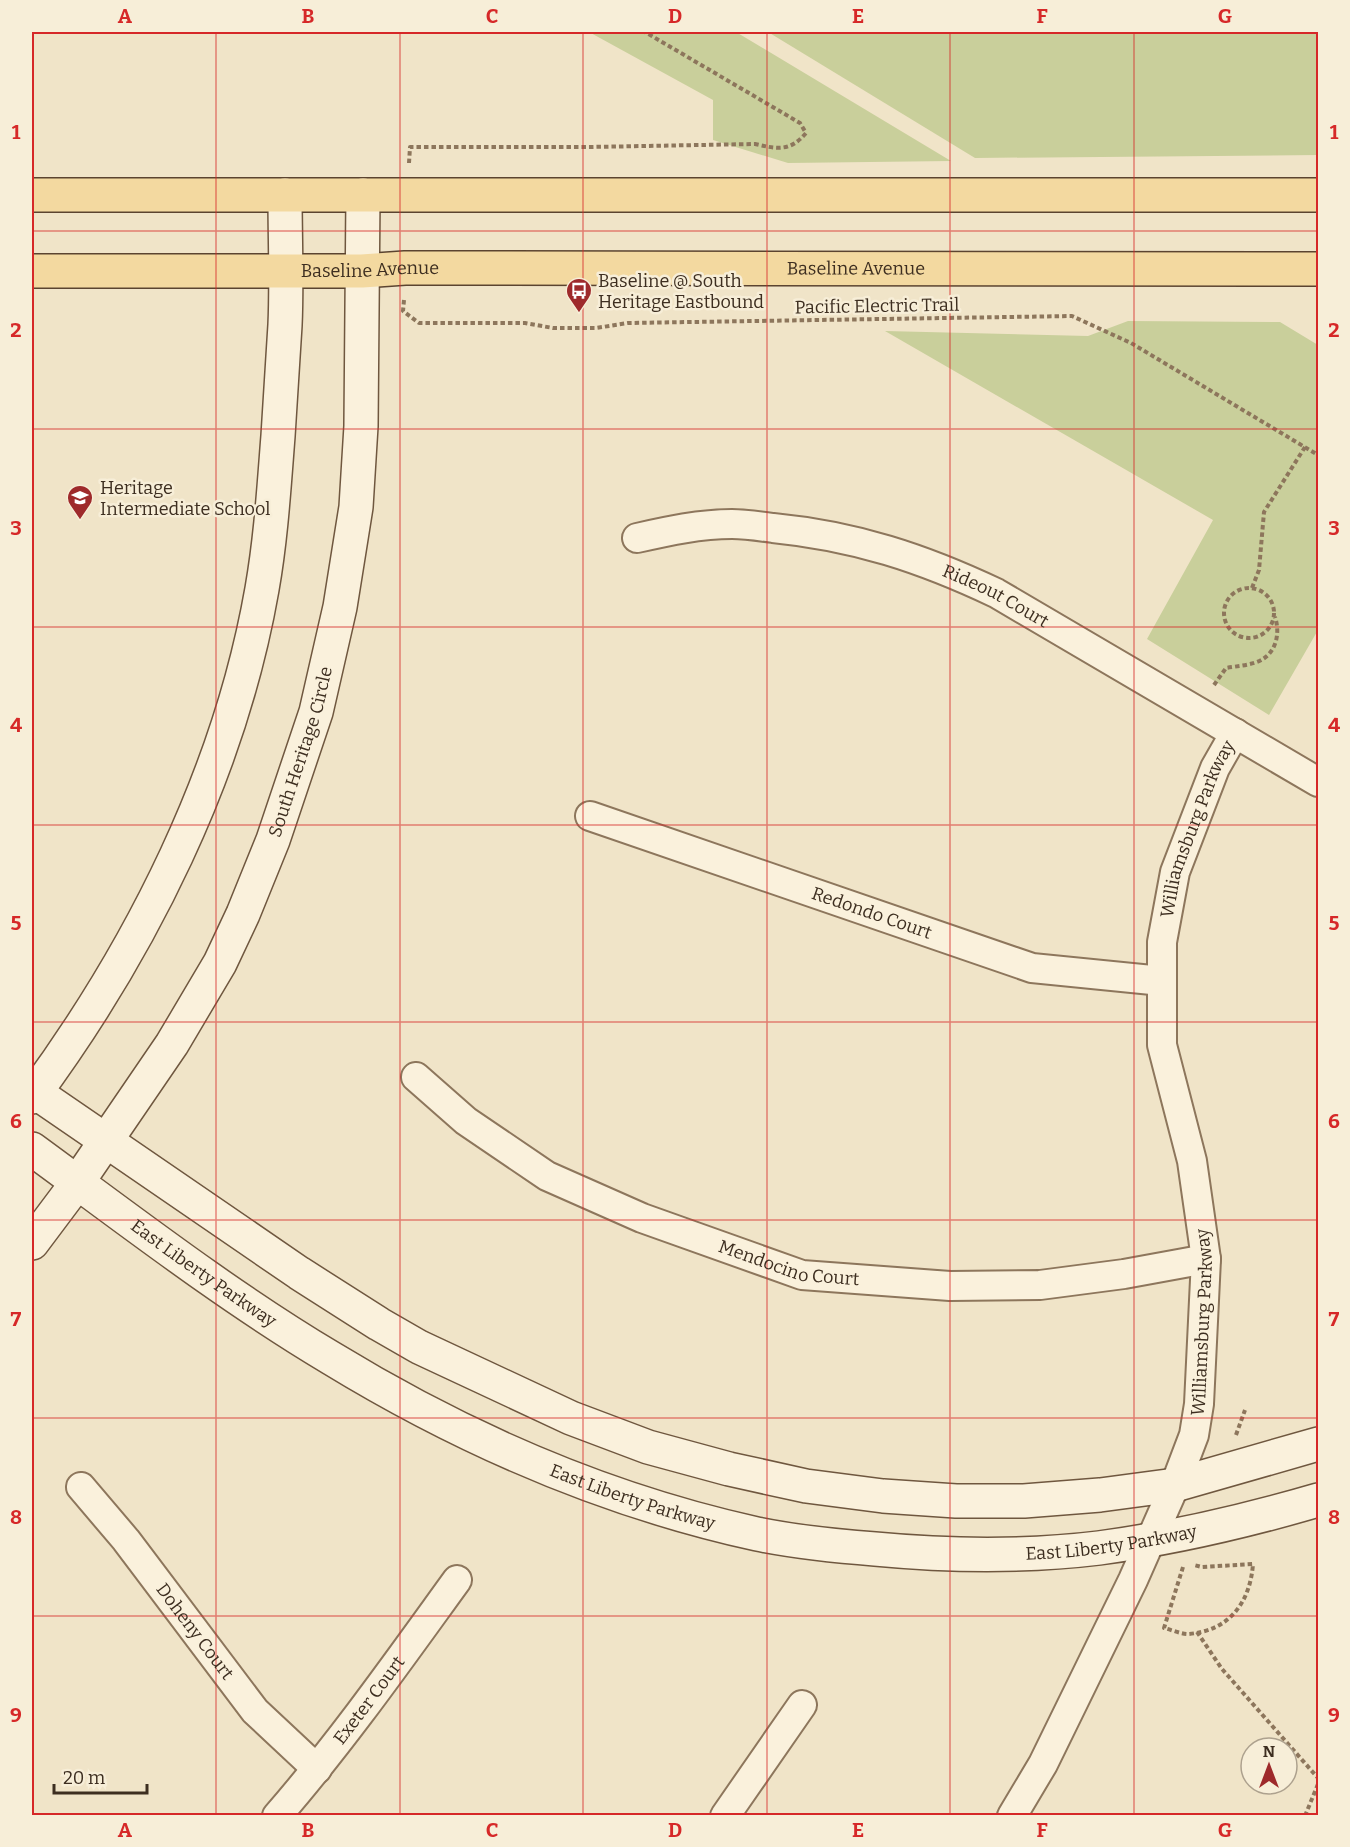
<svg xmlns="http://www.w3.org/2000/svg" width="1350" height="1847" viewBox="0 0 1350 1847" font-family="Bitter,serif">
<style>
.green{fill:#c9cf9b}
.lines{fill:none;stroke-linecap:round;stroke-linejoin:round}
.street-casing{stroke:#8d765c;stroke-width:32}
.secondary-casing{stroke:#6f573f;stroke-width:36}
.primary-casing{stroke:#5b4430;stroke-width:36}
.path{stroke:#8d765c;stroke-width:4;stroke-dasharray:4.5 3;stroke-linecap:butt}
.street{stroke:#faf1dc;stroke-width:28}
.secondary{stroke:#faf1dc;stroke-width:33}
.primary{stroke:#f3d9a0;stroke-width:33}
.grid{fill:none;stroke:#d62828;stroke-width:1.5;stroke-opacity:0.55}
.labels{text-anchor:middle;stroke-width:5;stroke-linejoin:round;paint-order:stroke}
.street-label{font-size:18px;fill:#3d2e20;stroke:#f7eed8}
.poi-label{font-size:18px;fill:#3d2e20;stroke:#f7eed8;text-anchor:start}
.neatline{fill:none;stroke:#d62828;stroke-width:2}
.grid-label{font-size:20px;text-anchor:middle;font-weight:bold;fill:#d62828}
</style>
<rect width="100%" height="100%" fill="#f0e4c8"/>
<g class="green">
<path d="M589 32H736L951 161 788 163 713 140V100Z"/>
<path d="M768 32H1318V155L975 158Z"/>
<path d="M1128 321 1280 322 1318 345V630L1269 715 1147 639 1213 520 885 331 1088 336Z"/>
</g>
<g class="lines">
<defs>
<g id="street">
<path id="s1" d="M637 538C668 531 700 524 732 524 745 524 759 526 773 528 855 536 922 558 996 593L1318 782"/>
<path id="s2" d="M590 816 1032 968 1162 981"/>
<path id="s3" d="M416 1077 466 1121 547 1176 642 1218 802 1275 950 1286 1040 1285 1124 1274 1206 1259"/>
<path id="s4" d="M81 1487 126 1540 255 1711 317 1769"/>
<path id="s5" d="M277 1816C342 1741 399 1660 457 1580"/>
<path d="M725 1816 802 1705"/>
<path id="s6" d="M1012 1816 1043 1764 1133 1580 1175 1485 1194 1435 1199 1404 1206 1259 1192 1161 1162 1045V942L1175 872 1215 768 1235 733"/>
</g>
<g id="secondary">
<path d="M35 1092 299 1273 379 1324 419 1347 571 1418 648 1447 729 1469 806 1486 883 1496 956 1501H1024L1100 1495 1175 1485 1318 1444"/>
<path d="M32 1097C142 948 230 772 262 589 271 538 274 487 278 436 280 399 283 362 285 325 287 282 285 239 285 195"/>
<path id="s7" d="M32 1149C129 1220 227 1296 331 1358 462 1438 607 1501 757 1534 796 1542 835 1546 875 1549 949 1556 1025 1557 1099 1548 1174 1538 1246 1521 1318 1500"/>
<path id="s8" d="M32 1243 77 1183 172 1044 220 963 243 914 273 840 316 712 340 607 356 507 361 426 363 195"/>
</g>
<g id="primary">
<path d="M32 195H1318"/>
<path id="s9" d="M32 271H362L405 268 1318 269"/>
</g>
</defs>
<use href="#street" class="street-casing"/>
<use href="#secondary" class="secondary-casing"/>
<use href="#primary" class="primary-casing"/>
<g class="path">
<path d="M409 163 410 147H589L755 144C777 149 790 152 806 133L800 123 645 32"/>
<path d="M404 300 403 311 419 323H525L553 328H596L628 323 1072 316 1131 343 1318 455"/>
<path d="M1252 588 1259 570 1264 512 1305 447"/>
<circle cx="1249" cy="613" r="25"/>
<path d="M1214 685 1226 668C1237 666 1254 665 1263 659 1277 650 1280 632 1275 617"/>
<path d="M1236 1435 1245 1410"/>
<path d="M1183 1567 1164 1628C1172 1630 1181 1634 1188 1634 1229 1631 1250 1603 1253 1564L1202 1567 1194 1565"/>
<path d="M1197 1632 1222 1669 1318 1778"/>
<path d="M1305 1816 1318 1784"/>
</g>
<use href="#street" class="street"/>
<use href="#secondary" class="secondary"/>
<use href="#primary" class="primary"/>
</g>
<path class="grid" d="M216 32V1816M400 32V1816M583 32V1816M767 32V1816M950 32V1816M1134 32V1816M32 231H1318M32 429H1318M32 627H1318M32 825H1318M32 1022H1318M32 1220H1318M32 1418H1318M32 1616H1318"/>
<defs>
<symbol id="bus-pin" viewBox="-11 -11 22 30"><path d="M0 17L-7.5 6A9.5 9.5 0 1 1 7.5 6Z" fill="#9e2a2b" stroke="#f7eed8"/><path d="M-5-6H5V4H4V6H2V4H-2V6H-4V4H-5ZM-3.5-4V0h7V-4ZM-3.5 1.2v1.5H-2V1.2ZM2 1.2v1.5H3.5V1.2Z" fill="#fff"/></symbol>
<symbol id="school-pin" viewBox="-11 -11 22 30"><path d="M0 17L-7.5 6A9.5 9.5 0 1 1 7.5 6Z" fill="#9e2a2b" stroke="#f7eed8"/><path d="M0-5L7-2L0 1L-7-2ZM-4 1L0 2.5L4 1V4Q0 6-4 4Z" fill="#fff"/></symbol>
</defs>
<g fill-rule="evenodd">
<use href="#bus-pin" x="564" y="276" width="30" height="40"/>
<use href="#school-pin" x="65" y="483" width="30" height="40"/>
</g>
<g class="labels">
<g class="street-label">
<text dy="6" stroke="none"><textPath href="#s9" startOffset="338">Baseline Avenue</textPath></text>
<text dy="6" stroke="none"><textPath href="#s9" startOffset="824">Baseline Avenue</textPath></text>
<text transform="translate(877 306) rotate(-1)" y="6">Pacific Electric Trail</text>
<text dy="6" stroke="none"><textPath href="#s1" startOffset="372">Rideout Court</textPath></text>
<text dy="6" stroke="none"><textPath href="#s8" startOffset="564">South Heritage Circle</textPath></text>
<text dy="6" stroke="none"><textPath href="#s6" startOffset="1040">Williamsburg Parkway</textPath></text>
<text dy="6" stroke="none"><textPath href="#s2" startOffset="298">Redondo Court</textPath></text>
<text dy="6" stroke="none"><textPath href="#s3" startOffset="423">Mendocino Court</textPath></text>
<text dy="6" stroke="none"><textPath href="#s7" startOffset="212">East Liberty Parkway</textPath></text>
<text dy="6" stroke="none"><textPath href="#s6" startOffset="536">Williamsburg Parkway</textPath></text>
<text dy="6" stroke="none"><textPath href="#s7" startOffset="698">East Liberty Parkway</textPath></text>
<text dy="6" stroke="none"><textPath href="#s7" startOffset="1184">East Liberty Parkway</textPath></text>
<text dy="6" stroke="none"><textPath href="#s4" startOffset="184">Doheny Court</textPath></text>
<text dy="6" stroke="none"><textPath href="#s5" startOffset="148">Exeter Court</textPath></text>
</g>
<g class="poi-label">
<text x="598" y="287">Baseline @ South<tspan x="598" dy="21">Heritage Eastbound</tspan></text>
<text x="100" y="494">Heritage<tspan x="100" dy="21">Intermediate School</tspan></text>
</g>
</g>
<rect width="1350" height="1847" fill="none" stroke="#f7eed8" stroke-width="66"/>
<g transform="translate(1269 1766)"><circle r="28" fill="#f7eed8" stroke="#ada18e" stroke-width="1.5"/>
<path d="M0-4.5L10 22L0 15L-10 22Z" fill="#9e2a2b"/>
<text y="-9" font-size="16" font-weight="bold" text-anchor="middle" fill="#3d2e20">N</text>
</g>
<path d="M54 1784v9h93v-9" fill="none" stroke="#3d2e20" stroke-width="3"/>
<text x="63" y="1784" font-size="18" fill="#3d2e20" stroke="#f7eed8" stroke-width="4.5" paint-order="stroke">20 m</text>
<rect x="33" y="33" width="1284" height="1781" class="neatline"/>
<g class="grid-label">
<text x="125" y="23">A</text>
<text x="308" y="23">B</text>
<text x="492" y="23">C</text>
<text x="675" y="23">D</text>
<text x="858" y="23">E</text>
<text x="1042" y="23">F</text>
<text x="1225" y="23">G</text>
<text x="16" y="139">1</text>
<text x="1334" y="139">1</text>
<text x="16" y="337">2</text>
<text x="1334" y="337">2</text>
<text x="16" y="535">3</text>
<text x="1334" y="535">3</text>
<text x="16" y="732">4</text>
<text x="1334" y="732">4</text>
<text x="16" y="930">5</text>
<text x="1334" y="930">5</text>
<text x="16" y="1128">6</text>
<text x="1334" y="1128">6</text>
<text x="16" y="1326">7</text>
<text x="1334" y="1326">7</text>
<text x="16" y="1524">8</text>
<text x="1334" y="1524">8</text>
<text x="16" y="1722">9</text>
<text x="1334" y="1722">9</text>
<text x="125" y="1837">A</text>
<text x="308" y="1837">B</text>
<text x="492" y="1837">C</text>
<text x="675" y="1837">D</text>
<text x="858" y="1837">E</text>
<text x="1042" y="1837">F</text>
<text x="1225" y="1837">G</text>
</g>
</svg>
